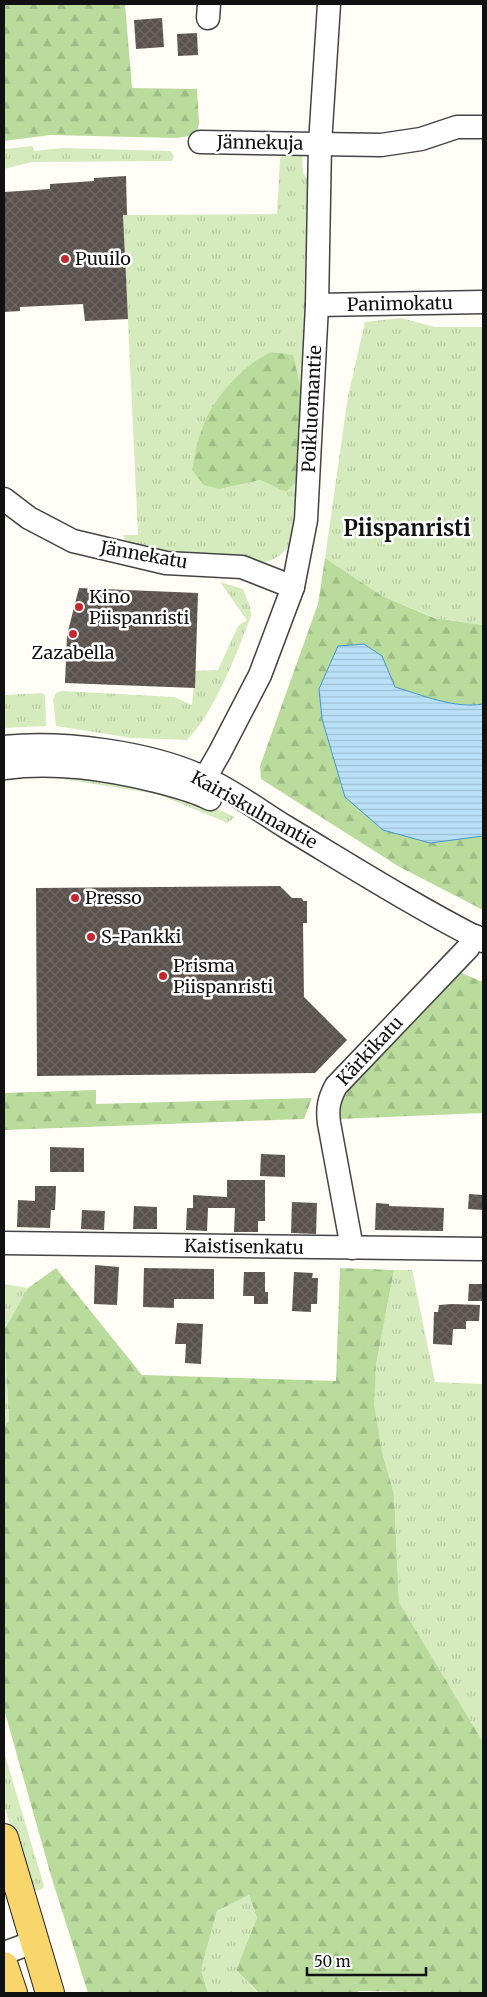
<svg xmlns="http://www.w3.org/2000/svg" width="487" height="1997" viewBox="0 0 487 1997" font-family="Merriweather,serif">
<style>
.grass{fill:url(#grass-tufts)}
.forest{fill:url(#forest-firs)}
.water{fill:url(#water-rules);stroke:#3f96cf}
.building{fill:url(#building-cross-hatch)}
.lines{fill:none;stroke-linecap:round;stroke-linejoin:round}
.minor-casing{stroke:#444;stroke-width:25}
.major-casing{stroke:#222;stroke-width:30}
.minor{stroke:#fff;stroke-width:22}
.major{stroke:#f9d66b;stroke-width:28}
.poi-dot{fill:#c4262e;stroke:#fff;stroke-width:2}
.labels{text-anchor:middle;stroke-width:5;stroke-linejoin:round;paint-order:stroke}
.street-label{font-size:18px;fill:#111;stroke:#fff}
.poi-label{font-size:18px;fill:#111;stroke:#fff;text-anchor:start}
.district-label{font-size:22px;font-weight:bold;fill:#111;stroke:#fff}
</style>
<defs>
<pattern id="grass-tufts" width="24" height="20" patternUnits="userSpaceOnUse" patternTransform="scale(1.25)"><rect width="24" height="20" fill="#d5ebbd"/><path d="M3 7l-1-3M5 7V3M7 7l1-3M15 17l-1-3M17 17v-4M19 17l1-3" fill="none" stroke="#b6c8a1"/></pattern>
<pattern id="forest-firs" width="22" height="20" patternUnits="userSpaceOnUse" patternTransform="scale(1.25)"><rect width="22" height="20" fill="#b9dc9c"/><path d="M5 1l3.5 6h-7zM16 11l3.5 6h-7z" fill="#9ebc85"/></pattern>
<pattern id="water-rules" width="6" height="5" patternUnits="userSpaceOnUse" patternTransform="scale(1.25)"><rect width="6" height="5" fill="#b9e0f7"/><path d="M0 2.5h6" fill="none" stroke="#9ebfd3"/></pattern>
<pattern id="building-cross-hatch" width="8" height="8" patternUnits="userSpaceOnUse" patternTransform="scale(1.25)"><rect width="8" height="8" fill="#5a524d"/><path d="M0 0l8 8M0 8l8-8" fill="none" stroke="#6d6662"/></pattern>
</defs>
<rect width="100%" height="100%" fill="#fffdf5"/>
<g class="grass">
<path d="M33 146 34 151 63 148 170 151 174 156 172 161 32 162 4 169V149Z"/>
<path d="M284 152H295L302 155 303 173 309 181 306 410 220 489 260 480 286 492 301 477 291 543C284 553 277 559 265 562L181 556 128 546 123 535H138L123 215 277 214 280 160Z"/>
<path d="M401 318 435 327H483V625L435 618 382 596 325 558 348 396 365 322Z"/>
<path d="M220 582 243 589 250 607 251 616C238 651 213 715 187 740L132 738 56 726 53 699 56 693 62 691 174 697 192 705 195 671 218 670 238 626 247 620Z"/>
<path d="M42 693 45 695 46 726 4 728V695Z"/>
<path d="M56 771 198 800 235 817 228 823 157 794 56 778Z"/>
<path d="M394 1270H412L435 1382 483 1384V1742L399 1602 394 1494 382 1452 373 1405 376 1365Z"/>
<path d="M4 1284 28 1288 4 1330 9 1421 4 1426Z"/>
<path d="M4 1752 44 1886 42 1889 30 1892 4 1805Z"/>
<path d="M249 1895 257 1918 236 1970 258 1993H208L201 1970 217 1911Z"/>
</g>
<g class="forest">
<path d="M4 4H125L132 88 197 89 199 124 195 135 177 138 50 135 4 141Z"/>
<path d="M271 352 293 355 306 410 301 477 286 492 260 480 220 489 204 485 192 470C195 457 196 444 201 432 211 400 242 366 271 352Z"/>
<path d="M325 558 382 596 434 618 483 625V704C455 709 422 695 395 687L382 656 322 719 346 797 383 830 430 842 483 836V910L398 866 261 779 260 766 318 604Z"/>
<path d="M459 972 483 982V1113L340 1119C340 1103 345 1093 354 1080Z"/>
<path d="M96 1090V1104L312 1098 304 1119 4 1130V1093Z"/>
<path d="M56 1268 142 1375 336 1381 340 1268 394 1270 376 1365 374 1405 382 1452 394 1494 399 1602 483 1742V1993L359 1991 356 1993H259L236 1970 257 1918 249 1895 217 1911 201 1970 208 1993H88L52 1879 4 1709V1426L9 1421 4 1330 28 1288Z"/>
</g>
<path class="water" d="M364 644 382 656 395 687C422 695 455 709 483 704V836L430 843 383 830 345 797 322 719 319 689 338 646Z"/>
<g class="building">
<path d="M162 18 164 47 136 49 134 20Z"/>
<path d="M197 33 198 55 178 56 177 34Z"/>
<path d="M126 176 127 215H123L128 319 85 321 83 304 20 307V311L4 312V192L50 189V184L94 181V178Z"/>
<path d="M79 588 198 593 195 688 65 683 67 635Z"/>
<path d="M280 886 292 898H302L303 901H307V923H303L304 997 347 1040 315 1073 37 1076 36 888Z"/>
<path d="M50 1147 84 1148V1172H50Z"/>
<path d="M261 1154 285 1155V1177L260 1176Z"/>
<path d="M227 1180H265V1221H258V1232H234L235 1208H208L207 1231 186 1230 187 1208H193V1195L227 1197Z"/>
<path d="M35 1186H56L55 1210H51L50 1228 17 1227 18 1200 35 1201Z"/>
<path d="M469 1194 483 1195V1210L468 1209Z"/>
<path d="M292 1202 317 1203 316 1234 291 1233Z"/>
<path d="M376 1203 389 1204V1206L444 1208 443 1231 375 1230Z"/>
<path d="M134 1206 157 1207V1229H133Z"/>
<path d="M82 1210 105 1211 104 1230 81 1229Z"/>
<path d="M95 1265 119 1267 117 1305 94 1304Z"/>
<path d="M144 1268 214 1269V1299H174V1308L143 1307Z"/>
<path d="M244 1272H265V1292H268V1304H254V1296H243Z"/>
<path d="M294 1272 313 1273 312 1278H318L317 1304H311V1312L292 1311Z"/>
<path d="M469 1284H483V1301H468Z"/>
<path d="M452 1304 480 1305 479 1321H466V1329H453L452 1345 433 1344 434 1312H438L439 1305Z"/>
<path d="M177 1323 203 1324 201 1364 185 1363 186 1344H175Z"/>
</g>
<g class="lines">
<defs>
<g id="minor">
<path d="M208 18 209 4"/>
<path d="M200 142 381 145 421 139 457 127H483"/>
<path d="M317 305 483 302"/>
<path d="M4 499 29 518 73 541 166 563 242 567 293 587"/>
<path d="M4 747C63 741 150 752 205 778 233 791 260 811 286 827 351 866 416 907 483 941"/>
<path d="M4 768C55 761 106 769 156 781 175 786 193 790 210 799"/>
<path d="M197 792 220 752 260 675 293 587 306 520 317 305 320 144 329 4"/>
<path d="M4 1243 483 1249"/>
<path d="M352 1248 329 1123C327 1108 329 1099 336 1086L468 948 475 936"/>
<path d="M4 1953 34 1942"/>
</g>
<g id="major">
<path d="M4 1838 50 1993"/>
<path d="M4 1966 13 1993"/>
</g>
</defs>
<use href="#minor" class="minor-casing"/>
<use href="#major" class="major-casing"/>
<use href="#minor" class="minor"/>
<use href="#major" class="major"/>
</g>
<g class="poi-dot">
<circle cx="65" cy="259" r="5"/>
<circle cx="79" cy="607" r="5"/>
<circle cx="73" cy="634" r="5"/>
<circle cx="75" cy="898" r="5"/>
<circle cx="91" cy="937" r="5"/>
<circle cx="163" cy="976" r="5"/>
</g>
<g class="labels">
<g class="street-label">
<text transform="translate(260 143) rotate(1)" y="6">Jännekuja</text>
<text transform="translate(400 304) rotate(-1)" y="6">Panimokatu</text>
<text transform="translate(312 409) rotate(-87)" y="6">Poikluomantie</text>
<text transform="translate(144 555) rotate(10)" y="6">Jännekatu</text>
<text transform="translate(254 810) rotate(29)" y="6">Kairiskulmantie</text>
<text transform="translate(370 1051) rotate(-47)" y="6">Kärkikatu</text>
<text transform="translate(244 1247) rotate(1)" y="6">Kaistisenkatu</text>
</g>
<g class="poi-label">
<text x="75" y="265">Puuilo</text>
<text x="89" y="603">Kino<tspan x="89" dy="21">Piispanristi</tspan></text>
<text x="73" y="659" text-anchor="middle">Zazabella</text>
<text x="85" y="904">Presso</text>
<text x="101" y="943">S-Pankki</text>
<text x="173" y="972">Prisma<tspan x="173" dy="21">Piispanristi</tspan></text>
</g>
<g class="district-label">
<text x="407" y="536">Piispanristi</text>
</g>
</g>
<rect width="487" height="1997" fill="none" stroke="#111111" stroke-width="10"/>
<path d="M307 1967v8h119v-8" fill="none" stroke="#111111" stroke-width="2.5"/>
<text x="314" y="1967" font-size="15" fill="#111111" stroke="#ffffff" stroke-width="4" paint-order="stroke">50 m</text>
</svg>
